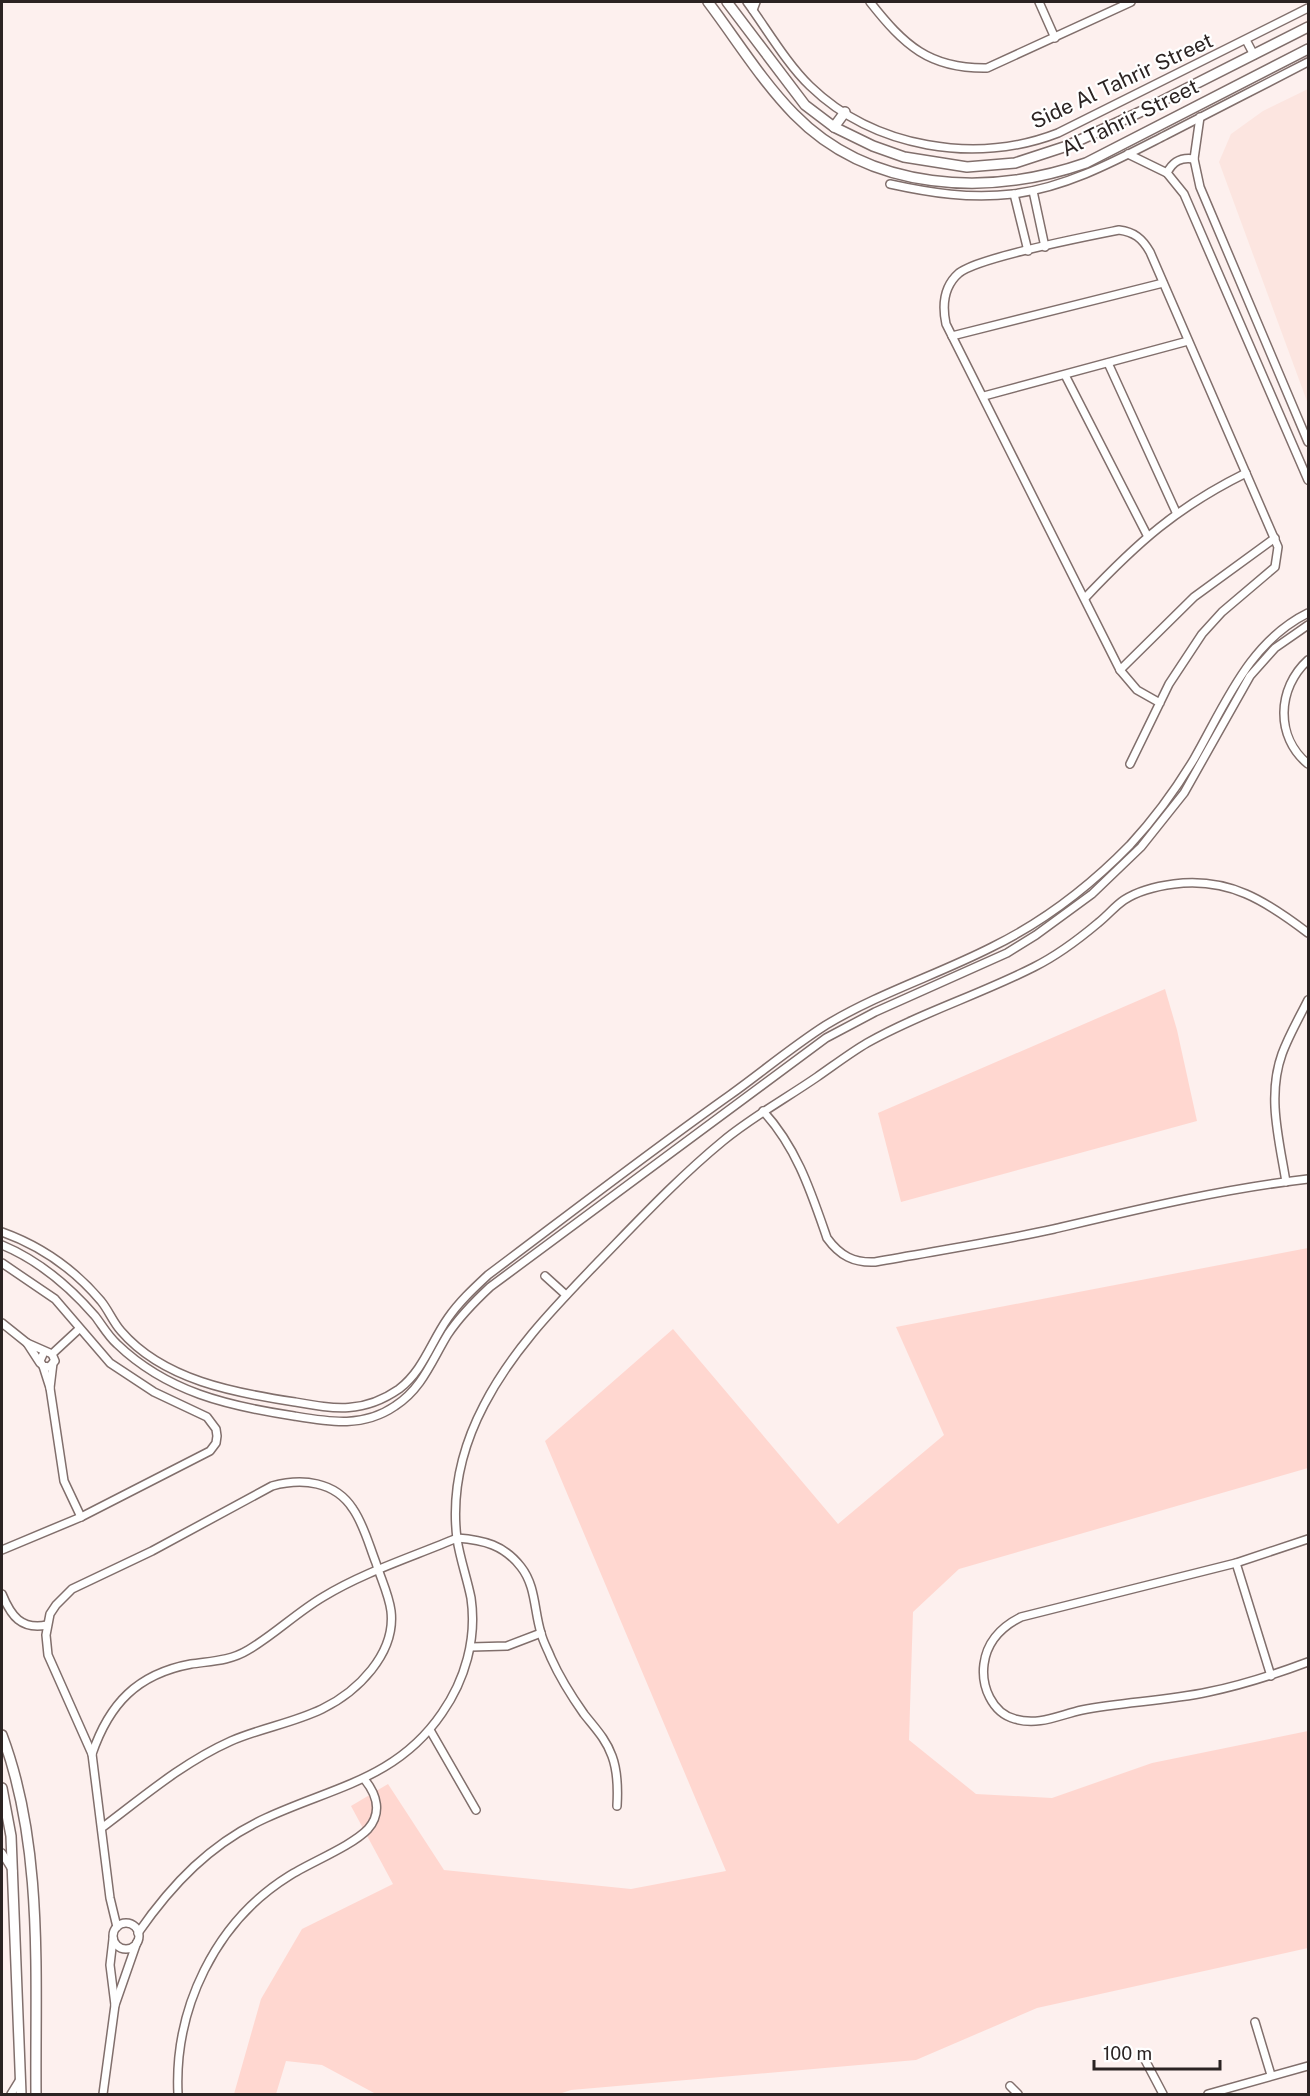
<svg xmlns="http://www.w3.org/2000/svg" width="1310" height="2096" viewBox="0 0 1310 2096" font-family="'Public Sans',sans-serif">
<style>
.built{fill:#fce5e0}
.green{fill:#ffd7d0}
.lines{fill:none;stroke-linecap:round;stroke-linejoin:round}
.street-casing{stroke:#816f6c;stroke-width:10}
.secondary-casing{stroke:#816f6c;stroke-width:12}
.street{stroke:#fff;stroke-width:7}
.secondary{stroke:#fff;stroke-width:9}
.labels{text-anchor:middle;stroke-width:4.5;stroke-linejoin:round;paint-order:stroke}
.street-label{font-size:21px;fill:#2b2322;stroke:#fff}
</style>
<rect width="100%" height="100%" fill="#fdf0ee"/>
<path class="built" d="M1308 89V404L1219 162 1231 134 1263 111Z"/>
<g class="green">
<path d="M1165 989 1177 1030 1197 1121 901 1202 878 1113Z"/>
<path d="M1308 1248V1468L959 1569 913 1612 909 1740 976 1794 1052 1798 1152 1763 1308 1731V1948L1037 2008 916 2060 571 2090 559 2094H376L322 2065 286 2061 276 2094H234L261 1999 302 1929 393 1884 351 1806 388 1784 444 1870 631 1889 726 1871 545 1441 673 1329 838 1524 944 1435 896 1327Z"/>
</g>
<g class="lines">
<defs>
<g id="street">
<path d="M747 2C766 28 787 64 810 86 874 148 976 165 1058 133L1308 8"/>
<path d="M870 2C904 45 929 69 987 68L1131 2"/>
<path d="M1039 2 1055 38"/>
<path d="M753 10 756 2"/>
<path d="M1246 40 1254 55"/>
<path d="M1200 117 1194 159 1200 187 1308 442"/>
<path d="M1128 154 1167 173 1184 194 1308 480"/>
<path d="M1167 173C1173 161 1181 157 1194 159"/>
<path d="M890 184C931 193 970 199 1013 194 1068 187 1117 160 1166 135 1213 111 1261 86 1308 62"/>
<path d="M1033 191 1045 247"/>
<path d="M1014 194 1028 251"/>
<path d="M952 336 1163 283"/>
<path d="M1108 363 1176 512"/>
<path d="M1065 375 1147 535"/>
<path d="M984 396 1188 341"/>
<path d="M1085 598C1137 543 1177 507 1246 473"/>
<path d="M1308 660C1277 688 1275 737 1308 764"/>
<path d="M1120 670 1194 597 1275 538"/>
<path d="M1130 764 1169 684 1202 634 1222 612 1275 567 1278 547 1150 252C1142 238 1134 232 1119 230 1089 236 979 257 959 273 944 286 942 305 946 324L1120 670 1137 690 1160 703"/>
<path d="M763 1111C797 1148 811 1192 827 1238 840 1256 854 1263 875 1262 935 1251 995 1242 1054 1229 1139 1209 1222 1189 1308 1179"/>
<path d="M1286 1182C1279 1139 1267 1096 1282 1054 1289 1035 1299 1018 1308 1000"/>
<path d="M2 1232C41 1246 74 1269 101 1301 109 1311 113 1322 121 1331 163 1380 235 1393 295 1402 335 1409 363 1414 399 1389 423 1371 431 1342 448 1318 459 1302 473 1289 488 1275 568 1215 648 1153 730 1095 762 1072 793 1046 826 1025 879 993 937 975 992 947 1043 922 1090 886 1130 845 1154 819 1176 789 1194 759 1225 705 1249 642 1308 613"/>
<path d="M2 1245C38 1260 69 1286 95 1316 102 1325 108 1336 117 1344 167 1392 228 1406 294 1416 330 1422 363 1428 395 1406 422 1389 432 1360 448 1334 460 1316 475 1301 490 1287L826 1038 875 1012 1007 953 1036 935 1092 894 1141 847 1184 793 1250 676 1275 648 1308 625"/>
<path d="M2 1263 55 1299 110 1363 154 1392 207 1417 216 1429 217 1436 216 1443 210 1451 81 1517 2 1550"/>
<path d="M545 1276 566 1295"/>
<path d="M2 1323 27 1343 52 1354 55 1361 49 1367 43 1366 40 1361 44 1352"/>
<path d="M27 1343 40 1363"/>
<path d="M52 1354 79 1329"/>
<path d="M43 1366 50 1388 64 1481 81 1517"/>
<path d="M50 1388 53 1363"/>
<path d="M1308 1539 1236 1563 1021 1617C1001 1627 987 1641 984 1664 981 1686 992 1713 1015 1719 1039 1726 1059 1715 1082 1710 1123 1702 1166 1701 1208 1692 1242 1685 1276 1674 1308 1662"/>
<path d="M1236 1563 1271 1676"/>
<path d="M2 1594C11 1616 21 1630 47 1625"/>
<path d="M471 1647 507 1646 541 1633"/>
<path d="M430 1730 476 1810"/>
<path d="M92 1754C109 1704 137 1674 191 1664 211 1661 230 1661 248 1650 274 1635 296 1613 323 1597 364 1572 412 1557 457 1538 484 1540 504 1545 521 1567 536 1586 534 1611 541 1633 543 1642 548 1650 551 1658 560 1678 572 1697 584 1714 595 1728 606 1739 612 1756 618 1772 618 1789 617 1806"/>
<path d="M103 1827C144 1796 184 1762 231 1741 261 1728 293 1723 322 1709 357 1692 396 1654 391 1611 389 1595 381 1579 376 1563 369 1545 364 1525 353 1509 335 1481 302 1478 272 1486L152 1551 72 1589 56 1605 50 1614 46 1635 48 1655 92 1754 110 1898 117 1927"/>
<path d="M2 1853 13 1871"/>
<circle cx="126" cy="1936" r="13"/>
<path d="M138 1933C172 1884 211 1843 266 1818 333 1787 397 1779 442 1713 465 1680 477 1639 471 1598 467 1578 460 1559 457 1539 451 1490 462 1447 484 1405 513 1349 555 1307 598 1262 638 1221 678 1178 723 1141 752 1117 785 1099 817 1077 833 1066 850 1053 867 1043 920 1013 979 995 1034 967 1056 956 1079 939 1098 923 1107 916 1115 906 1124 900 1138 891 1158 886 1174 884 1229 877 1266 901 1308 933"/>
<path d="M113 1939 110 1965 115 2005"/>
<path d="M1255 2022 1271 2075"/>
<path d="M1144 2058 1163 2094"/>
<path d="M1010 2086 1018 2094"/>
<path d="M11 2094 19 2081"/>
<path d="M103 2094 115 2005 137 1942"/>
<path d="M178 2094C174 2009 215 1922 289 1876 309 1863 352 1846 368 1829 382 1813 377 1795 365 1780"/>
<path d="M1208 2094 1308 2066"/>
</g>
<g id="secondary">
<path d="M708 2C736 39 761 80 794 114 870 192 988 197 1086 163L1308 49"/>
<path d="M727 2 805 105 834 127 873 146 904 157 967 167 1015 163 1067 146 1140 112 1308 27"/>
<path d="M834 127 845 112"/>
<path d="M2 1735C44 1846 35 1977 36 2094"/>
<path d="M2 1788 11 1836 21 2094"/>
</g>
</defs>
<use href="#street" class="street-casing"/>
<use href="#secondary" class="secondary-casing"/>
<use href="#street" class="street"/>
<use href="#secondary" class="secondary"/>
</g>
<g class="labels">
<g class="street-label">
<text transform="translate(1122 81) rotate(-25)" y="7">Side Al Tahrir Street</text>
<text transform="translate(1130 118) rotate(-26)" y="7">Al Tahrir Street</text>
</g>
</g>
<rect width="1310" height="2096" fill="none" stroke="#2b2322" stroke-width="6"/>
<path d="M1094 2060v9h126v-9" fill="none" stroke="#2b2322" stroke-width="3"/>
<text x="1103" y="2060" font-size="18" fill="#2b2322" stroke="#ffffff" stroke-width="4.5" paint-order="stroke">100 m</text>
</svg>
